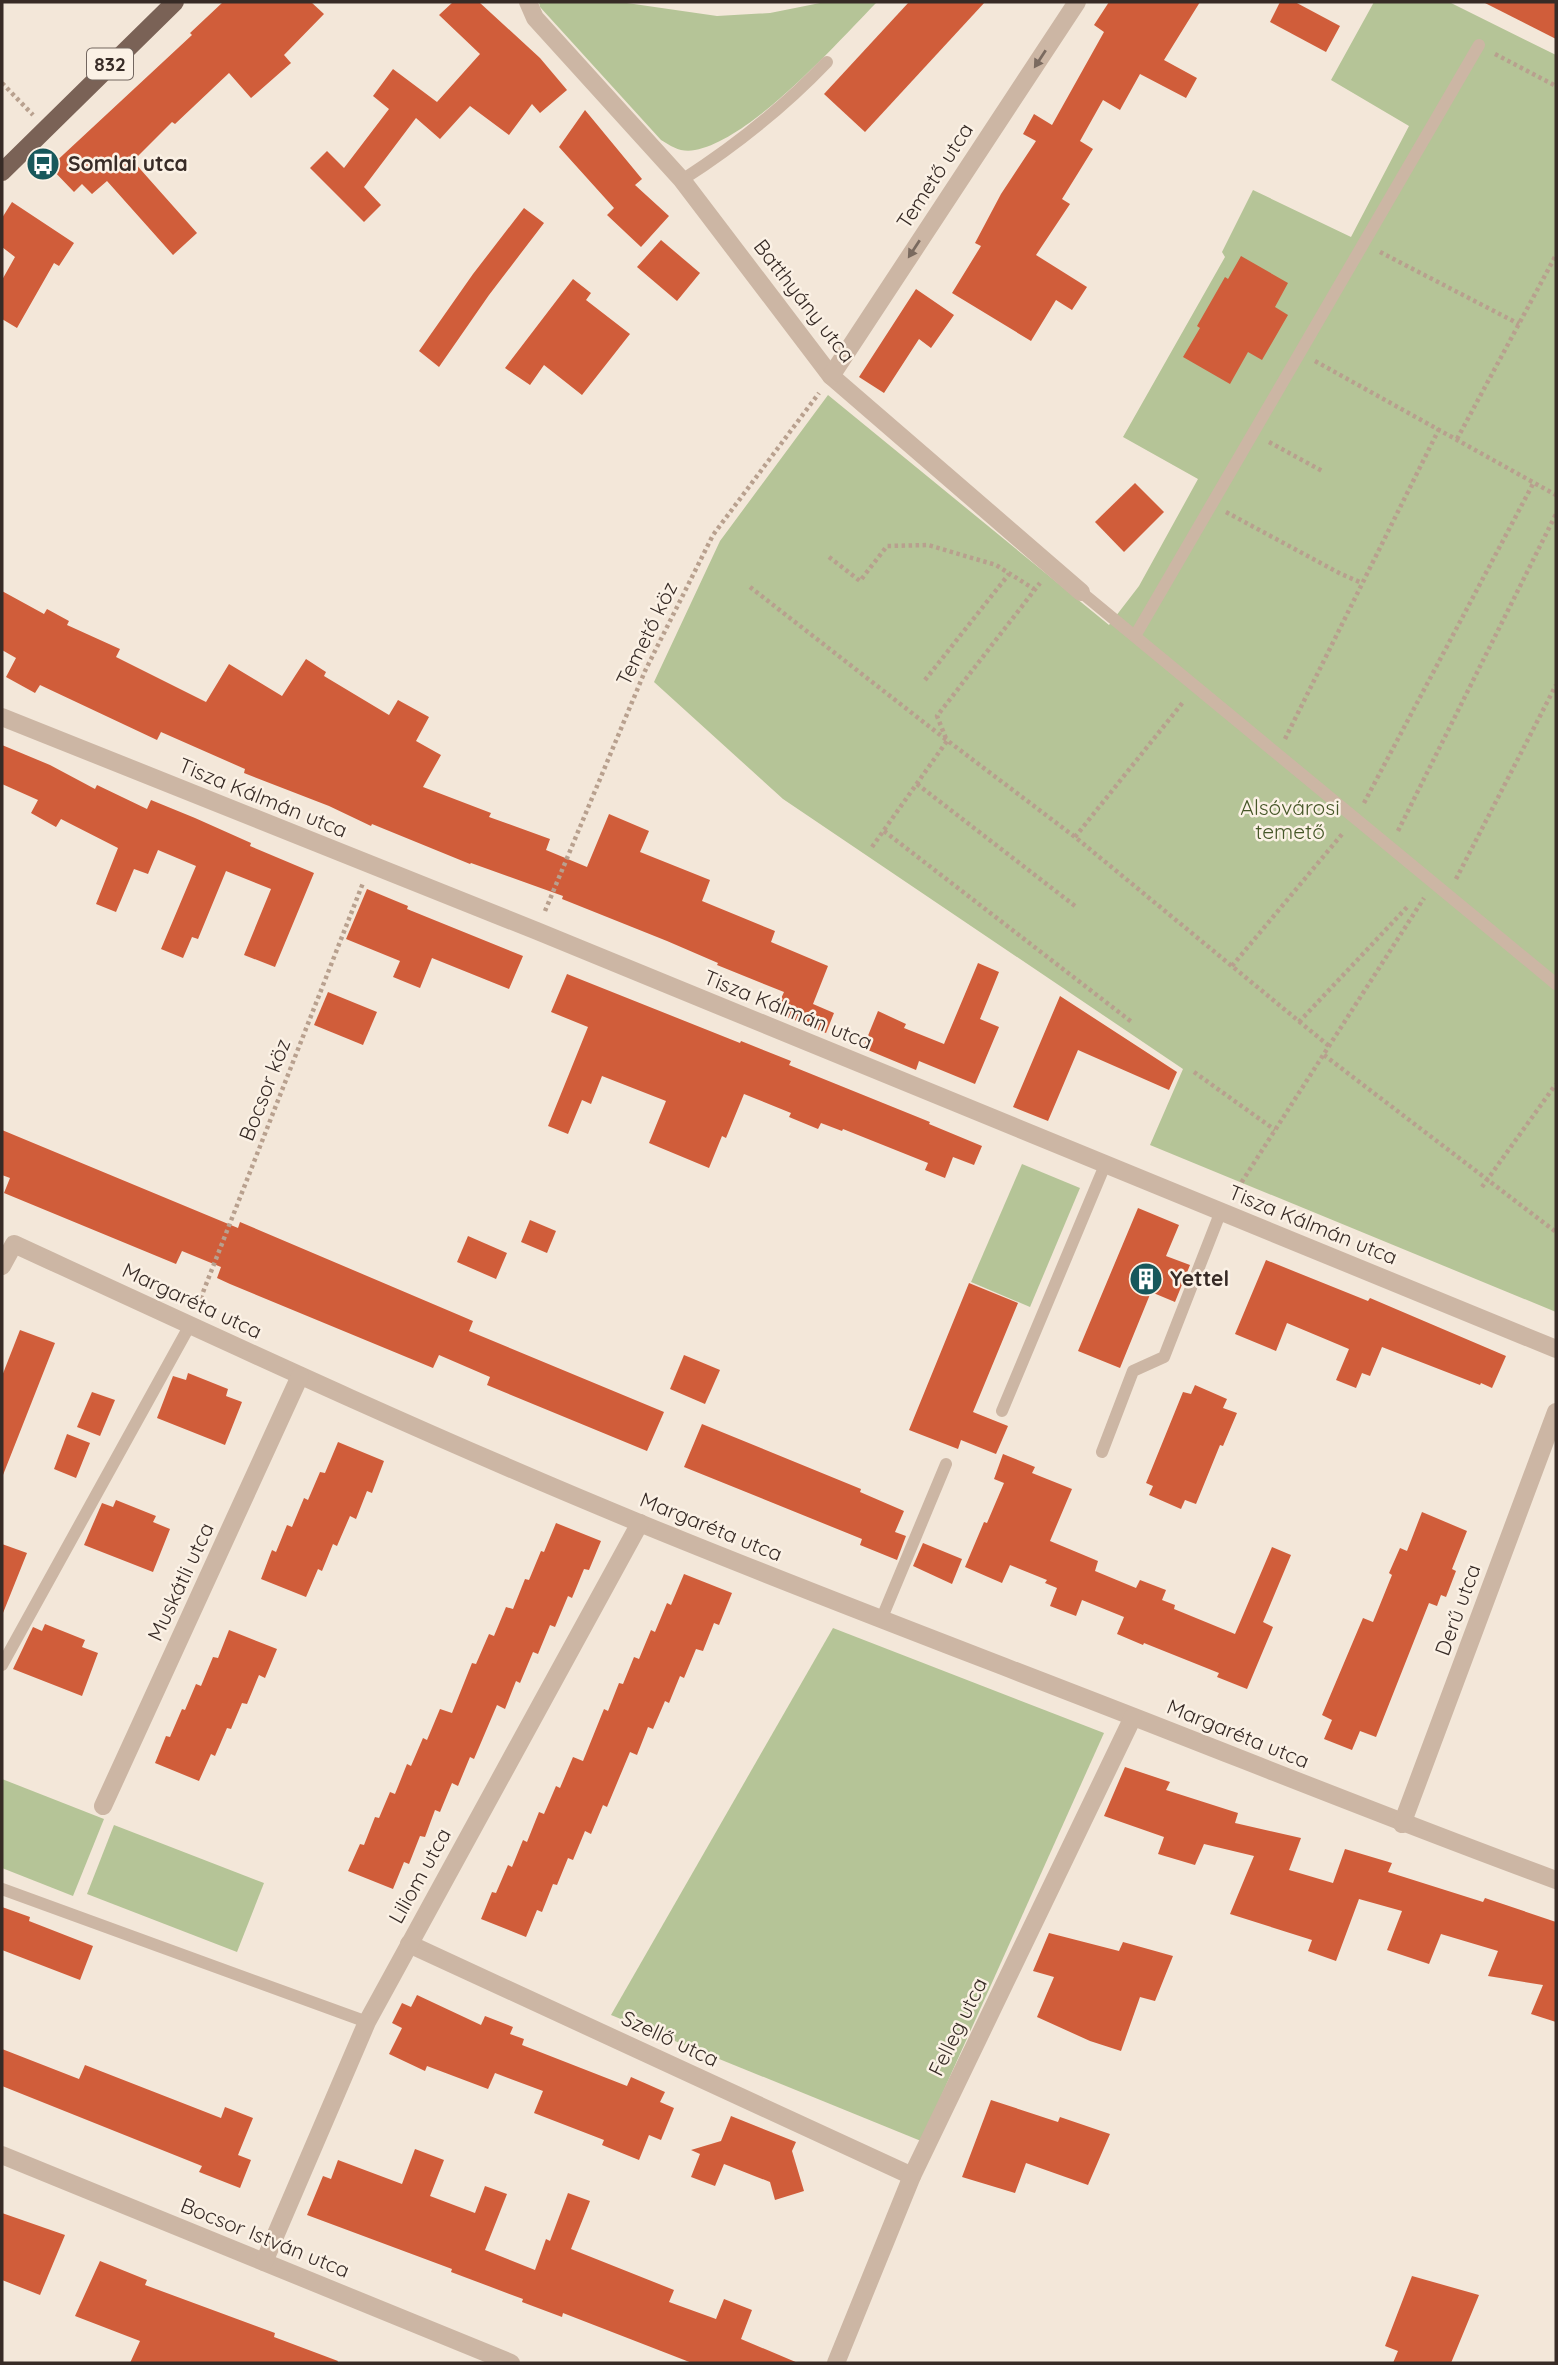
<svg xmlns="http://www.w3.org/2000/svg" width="1558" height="2365" viewBox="0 0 1558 2365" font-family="Quicksand,sans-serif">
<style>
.green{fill:#b5c497}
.building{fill:#d05d3a}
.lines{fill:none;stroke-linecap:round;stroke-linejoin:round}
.path{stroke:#b8a08e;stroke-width:4.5;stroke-dasharray:3.5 3.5;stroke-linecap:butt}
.lane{stroke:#ccb6a4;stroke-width:12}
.street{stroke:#ccb6a4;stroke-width:18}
.primary{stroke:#7a6256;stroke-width:18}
.oneway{fill:#7a6a5f}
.labels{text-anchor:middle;stroke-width:5;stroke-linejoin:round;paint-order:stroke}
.shield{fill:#fbf1e5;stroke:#72665f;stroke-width:2}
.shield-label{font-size:19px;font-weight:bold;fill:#372b26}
.poi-label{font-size:21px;font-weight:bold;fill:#372b26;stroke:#fbf1e5;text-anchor:start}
.street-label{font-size:21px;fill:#372b26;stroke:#fbf1e5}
.park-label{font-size:21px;fill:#465728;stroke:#fbf1e5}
</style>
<rect width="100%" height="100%" fill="#f3e7d9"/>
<g class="green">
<path d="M539 2H620L717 16 770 13 825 2H877C836 44 752 139 695 150 682 153 672 147 661 140L540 7Z"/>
<path d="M1374 2H1449L1556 55V1312L1150 1145 1183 1069 783 799 654 682 720 541 828 395 1109 625 1139 586 1198 479 1123 437 1225 257 1222 252 1253 190 1351 237 1409 126 1331 80Z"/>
<path d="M1022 1164 1080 1188 1030 1307 971 1282Z"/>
<path d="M833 1628 1104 1733 921 2141 611 2015Z"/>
<path d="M2 1779 104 1819 73 1896 2 1868Z"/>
<path d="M114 1825 264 1883 237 1952 87 1894Z"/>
</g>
<g class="building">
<path d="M223 2H311L324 14 284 55 291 63 251 98 229 73 175 124 172 122 133 161 197 233 173 255 107 181 92 194 82 184 74 192 50 167 192 35 190 33Z"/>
<path d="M453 2H479L540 58 567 90 540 113 532 104 509 135 470 106 440 139 416 118 364 187 381 205 364 222 310 168 327 151 344 168 389 109 373 96 393 69 437 102 480 54 439 15Z"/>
<path d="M909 2H985L865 132 824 94Z"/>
<path d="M1109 2H1200L1164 60 1197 78 1186 98 1140 74 1120 110 1103 100 1080 141 1093 149 1062 199 1070 204 1036 255 1087 287 1072 310 1056 300 1031 341 952 293 981 246 975 243 1001 194 1036 141 1023 134 1034 114 1052 125 1104 32 1094 25Z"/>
<path d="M1280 2H1295L1340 26 1326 52 1270 22Z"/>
<path d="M1483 2H1556V39Z"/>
<path d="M585 110 642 179 635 185 669 216 641 247 607 215 614 208 559 147Z"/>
<path d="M12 202 74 243 59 266 54 263 17 328 2 319V280L15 257 2 247V218Z"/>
<path d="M524 208 544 223 489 295 439 367 419 351 473 274Z"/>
<path d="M661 240 700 273 677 301 637 267Z"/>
<path d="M1241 256 1288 283 1275 307 1288 315 1262 360 1248 352 1230 384 1183 357 1200 328 1197 326 1225 277 1228 279Z"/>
<path d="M573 279 591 293 586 300 630 334 582 395 544 365 530 385 505 368Z"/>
<path d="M916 289 954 315 931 348 919 339 884 393 859 377Z"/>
<path d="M1135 483 1164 512 1124 552 1095 522Z"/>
<path d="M2 591 44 614 47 609 69 621 67 625 120 649 116 657 206 702 229 664 282 696 306 659 326 672 324 676 389 715 398 700 429 717 416 741 441 755 423 787 491 813 489 817 550 839 546 850 587 867 609 814 649 831 640 852 710 880 702 901 775 931 771 942 828 966 813 1004 834 1013 826 1033 775 1012 784 992 717 965 718 963 667 941 562 899 563 896 471 863 470 864 372 824 371 826 329 806 244 773 245 769 161 732 157 740 40 685 35 693 6 677 16 658 2 650Z"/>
<path d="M2 745 50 765 95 789 97 785 147 809 151 800 195 818 251 843 250 846 314 873 275 967 244 955 271 889 226 871 198 939 192 937 183 958 161 949 196 866 158 850 148 874 134 869 116 912 96 904 118 848 61 819 56 827 31 813 38 800 2 784Z"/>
<path d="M367 889 408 906 407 909 523 956 509 989 432 958 420 988 393 977 400 961 346 939Z"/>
<path d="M978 963 999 972 980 1019 999 1027 975 1084 919 1061 916 1070 863 1048 878 1011 906 1024 904 1028 944 1044Z"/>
<path d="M567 974 740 1043 741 1041 791 1061 789 1065 930 1122 929 1124 982 1146 974 1165 953 1157 945 1178 925 1170 928 1163 843 1129 842 1131 821 1123 818 1129 789 1117 791 1113 744 1094 726 1138 722 1136 709 1168 649 1143 666 1101 602 1076 591 1104 582 1100 568 1134 548 1126 588 1027 551 1012Z"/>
<path d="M328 992 377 1012 363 1045 314 1025Z"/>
<path d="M1060 996 1177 1072 1169 1090 1078 1050 1048 1121 1013 1107Z"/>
<path d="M2 1130 238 1228 240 1222 473 1321 469 1331 664 1412 647 1451 487 1385 490 1377 439 1355 433 1368 230 1284 217 1278 221 1267 182 1251 176 1264 4 1193 10 1178 2 1175Z"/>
<path d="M1138 1208 1179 1225 1166 1256 1190 1265 1175 1302 1151 1292 1120 1368 1078 1351Z"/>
<path d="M530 1220 556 1231 547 1253 521 1242Z"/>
<path d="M468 1236 507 1253 496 1279 457 1262Z"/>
<path d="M1266 1260 1368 1301 1370 1298 1506 1356 1492 1388 1481 1383 1480 1385 1382 1347 1370 1376 1362 1373 1356 1388 1336 1380 1349 1349 1287 1323 1276 1351 1235 1334Z"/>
<path d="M969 1283 1018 1303 973 1412 1008 1426 996 1454 961 1440 958 1449 909 1430Z"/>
<path d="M20 1330 55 1343 3 1475 2 1376Z"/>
<path d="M684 1355 720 1370 705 1404 670 1389Z"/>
<path d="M188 1373 228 1389 226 1396 242 1402 225 1445 157 1418 173 1376 186 1380Z"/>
<path d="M1195 1385 1227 1399 1223 1408 1237 1413 1223 1446 1220 1445 1196 1504 1185 1500 1181 1509 1149 1495 1153 1486 1146 1483 1183 1392 1191 1394Z"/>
<path d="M92 1392 115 1400 100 1436 77 1427Z"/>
<path d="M702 1424 861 1489 860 1492 904 1511 895 1532 906 1536 897 1560 860 1545 862 1539 684 1467Z"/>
<path d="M67 1434 90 1443 76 1478 54 1469Z"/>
<path d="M338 1442 384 1461 372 1493 367 1491 356 1519 350 1516 337 1546 333 1544 322 1571 318 1569 306 1597 261 1579 272 1550 276 1552 287 1525 292 1527 304 1498 308 1500 320 1472 325 1473Z"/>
<path d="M1003 1454 1035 1467 1032 1473 1072 1489 1050 1541 1098 1561 1095 1571 1136 1588 1140 1580 1166 1590 1162 1600 1175 1605 1174 1609 1235 1634 1272 1547 1291 1555 1263 1622 1273 1627 1247 1689 1217 1677 1219 1673 1144 1643 1143 1645 1117 1634 1124 1617 1082 1600 1076 1616 1050 1606 1057 1588 1045 1583 1047 1580 1010 1565 1002 1583 965 1567 984 1522 987 1523 1004 1483 994 1479Z"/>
<path d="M116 1500 156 1516 153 1522 170 1529 153 1572 84 1545 102 1503 113 1507Z"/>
<path d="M1422 1512 1467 1531 1452 1569 1456 1571 1446 1597 1441 1595 1437 1606 1429 1603 1376 1737 1360 1731 1352 1750 1324 1739 1332 1720 1322 1715 1363 1618 1373 1622 1392 1575 1389 1573 1400 1548 1407 1551Z"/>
<path d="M556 1523 601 1541 589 1570 584 1569 572 1598 568 1596 555 1627 550 1625 538 1654 533 1652 520 1683 516 1681 505 1709 497 1705 474 1759 470 1757 458 1786 452 1783 440 1812 435 1810 425 1837 420 1836 409 1864 404 1862 393 1889 348 1871 360 1844 364 1845 375 1817 379 1818 390 1792 395 1794 407 1764 411 1766 423 1738 427 1740 440 1709 452 1713 472 1663 476 1664 489 1634 494 1636 506 1607 513 1609 525 1579 529 1580 541 1551 544 1552Z"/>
<path d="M923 1543 962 1559 952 1584 913 1566Z"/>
<path d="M2 1544 27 1553 3 1613H2Z"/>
<path d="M684 1574 732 1593 719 1625 714 1623 703 1651 696 1649 684 1678 680 1676 669 1703 665 1701 653 1729 648 1727 637 1755 630 1752 607 1807 603 1805 591 1834 585 1831 573 1860 568 1858 557 1885 553 1884 542 1912 537 1910 526 1937 481 1919 492 1892 496 1893 508 1865 512 1867 523 1840 527 1842 539 1812 544 1814 556 1786 560 1788 573 1757 583 1761 604 1709 608 1711 619 1683 623 1684 634 1657 639 1659 651 1630 655 1632 667 1603 671 1605Z"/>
<path d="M45 1624 85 1640 82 1647 98 1653 82 1696 13 1669 33 1627 42 1631Z"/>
<path d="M229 1630 277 1649 265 1678 259 1675 247 1704 242 1703 231 1729 227 1728 215 1756 211 1754 199 1781 155 1763 166 1736 170 1737 182 1709 185 1710 196 1684 201 1686 213 1657 218 1658Z"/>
<path d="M1125 1767 1170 1782 1166 1790 1238 1813 1235 1823 1301 1838 1289 1870 1333 1883 1345 1849 1392 1863 1388 1872 1483 1902 1485 1898 1556 1922V2022L1531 2014 1543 1985 1488 1976 1498 1951 1441 1934 1429 1964 1387 1950 1402 1911 1359 1899 1336 1961 1308 1951 1312 1940 1230 1914 1254 1856 1204 1844 1195 1865 1158 1854 1164 1837 1104 1816Z"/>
<path d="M2 1907 30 1917 29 1921 93 1946 80 1980 2 1950Z"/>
<path d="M1049 1933 1119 1951 1123 1942 1173 1956 1155 2001 1140 1997 1121 2051 1090 2041 1037 2017 1054 1977 1033 1971Z"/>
<path d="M417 1995 481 2025 485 2016 513 2027 510 2034 524 2039 522 2045 627 2086 631 2077 665 2092 660 2102 674 2108 661 2140 649 2135 639 2160 602 2145 604 2140 534 2113 543 2091 495 2073 488 2089 427 2066 425 2071 389 2054 402 2028 392 2023 402 2003 411 2007Z"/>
<path d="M2 2049 79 2079 85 2065 221 2118 225 2107 253 2118 238 2155 251 2160 240 2188 199 2172 202 2166 2 2086Z"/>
<path d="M991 2100 1058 2122 1060 2117 1110 2134 1088 2185 1026 2163 1015 2193 962 2177Z"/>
<path d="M731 2116 796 2142 792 2151 804 2191 775 2200 770 2182 724 2164 715 2186 691 2177 700 2154 691 2150 721 2141Z"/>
<path d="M415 2149 444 2160 430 2196 475 2213 485 2186 507 2194 485 2250 535 2270 546 2239 550 2241 568 2193 590 2201 571 2249 674 2290 669 2302 716 2319 724 2299 752 2310 741 2339 798 2363H692L563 2313 562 2317 522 2302 523 2299 451 2272 452 2269 307 2215 323 2176 331 2179 338 2160 402 2184Z"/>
<path d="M2 2213 65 2235 40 2295 2 2280Z"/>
<path d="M100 2261 147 2280 145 2285 275 2333 274 2337 338 2361 337 2363H130L140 2341 75 2316Z"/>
<path d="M1412 2276 1479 2295 1451 2363H1393L1398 2351 1385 2346Z"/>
</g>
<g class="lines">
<g class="path">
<path d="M1495 54 1556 86"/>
<path d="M2 83 33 115"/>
<path d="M1380 252 1519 324"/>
<path d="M1315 361 1556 495"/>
<path d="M1457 439 1556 255"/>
<path d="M1269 442 1324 472"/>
<path d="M1226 512 1341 574 1362 583"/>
<path d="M829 557 860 581 887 546 928 545 996 565 1034 589"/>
<path d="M750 587 944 738 1075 837 1329 1046"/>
<path d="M925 680 1009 574"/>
<path d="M1285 739 1439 429"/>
<path d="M917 784 1075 906"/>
<path d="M1364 803 1534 482"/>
<path d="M884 831 1133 1023"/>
<path d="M1398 831 1556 514"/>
<path d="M1075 837 1184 701"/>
<path d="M872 847 947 741 937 716 1040 583"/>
<path d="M1456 879 1556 685"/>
<path d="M545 911 645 671 713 535 819 393"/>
<path d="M1232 966 1343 833"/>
<path d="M1299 1022 1409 905"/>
<path d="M1324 1055 1556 1232"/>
<path d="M1194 1072 1275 1130"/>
<path d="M1482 1187 1556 1084"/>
<path d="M1234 1194 1424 898"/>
<path d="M198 1305 363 883"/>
</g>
<g class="lane">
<path d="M682 180C735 146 783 108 827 62"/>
<path d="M1081 592 1556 984"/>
<path d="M1135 636 1479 45"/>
<path d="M1002 1411 1105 1165"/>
<path d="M1102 1452 1133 1371 1164 1357 1221 1211"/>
<path d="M881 1620 946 1464"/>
<path d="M2 1665 190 1325"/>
<path d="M2 1889 367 2022"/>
</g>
<g class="street">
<path d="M528 2 535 18 682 180 831 376 1081 592"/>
<path d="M831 376 1077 2"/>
<path d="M2 717 537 931 1556 1349"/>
<path d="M2 1266 14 1244C222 1340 430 1437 642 1524 805 1591 970 1653 1134 1717 1275 1772 1414 1828 1556 1880"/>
<path d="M103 1806 300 1376"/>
<path d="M1402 1824 1556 1412"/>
<path d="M409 1944 912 2176"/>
<path d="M2 2155 511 2363"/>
<path d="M264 2262 367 2022 640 1523"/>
<path d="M836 2363 912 2176 1133 1717"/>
</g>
<path class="primary" d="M2 172 175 2"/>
</g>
<defs><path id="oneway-solid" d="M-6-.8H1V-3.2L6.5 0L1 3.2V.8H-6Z" transform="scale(1.75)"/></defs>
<g class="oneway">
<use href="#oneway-solid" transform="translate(1040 59) rotate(123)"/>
<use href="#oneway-solid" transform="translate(914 249) rotate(123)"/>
</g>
<defs>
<symbol id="bus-disc" viewBox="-11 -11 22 22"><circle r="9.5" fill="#18585c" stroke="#fbf1e5"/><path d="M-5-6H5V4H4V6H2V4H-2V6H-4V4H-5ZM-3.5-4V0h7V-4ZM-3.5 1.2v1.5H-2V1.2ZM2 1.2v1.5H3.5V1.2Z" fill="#fff"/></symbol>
<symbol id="building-disc" viewBox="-11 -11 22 22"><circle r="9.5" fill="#18585c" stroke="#fbf1e5"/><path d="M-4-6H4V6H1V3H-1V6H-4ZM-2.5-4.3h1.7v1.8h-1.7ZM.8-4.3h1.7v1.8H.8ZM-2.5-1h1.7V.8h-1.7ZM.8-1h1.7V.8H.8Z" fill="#fff"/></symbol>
</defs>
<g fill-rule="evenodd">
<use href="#bus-disc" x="24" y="145" width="38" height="38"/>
<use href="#building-disc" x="1127" y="1260" width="38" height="38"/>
</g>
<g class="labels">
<rect class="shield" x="87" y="48.5" width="46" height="31" rx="5"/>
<g class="shield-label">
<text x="110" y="71">832</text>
</g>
<g class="poi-label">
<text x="68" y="171">Somlai utca</text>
<text x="1170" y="1286">Yettel</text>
</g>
<g class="street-label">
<text transform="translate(935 176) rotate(-57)" y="7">Temető utca</text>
<text transform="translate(804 301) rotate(52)" y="7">Batthyány utca</text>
<text transform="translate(647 634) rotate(-64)" y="7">Temető köz</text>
<text transform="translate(263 798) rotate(22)" y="7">Tisza Kálmán utca</text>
<text transform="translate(788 1010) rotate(22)" y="7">Tisza Kálmán utca</text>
<text transform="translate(265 1090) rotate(-69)" y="7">Bocsor köz</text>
<text transform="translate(1313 1225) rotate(22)" y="7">Tisza Kálmán utca</text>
<text transform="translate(192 1301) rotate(25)" y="7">Margaréta utca</text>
<text transform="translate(711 1527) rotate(22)" y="7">Margaréta utca</text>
<text transform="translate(181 1582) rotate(-65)" y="7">Muskátli utca</text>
<text transform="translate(1458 1610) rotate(-70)" y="7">Derű utca</text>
<text transform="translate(1238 1734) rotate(22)" y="7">Margaréta utca</text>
<text transform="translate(420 1876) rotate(-61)" y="7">Liliom utca</text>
<text transform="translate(958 2027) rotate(-64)" y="7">Felleg utca</text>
<text transform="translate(670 2039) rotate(25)" y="7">Szellő utca</text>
<text transform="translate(265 2238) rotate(22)" y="7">Bocsor István utca</text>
</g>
<g class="park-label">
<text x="1290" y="815">Alsóvárosi<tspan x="1290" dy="24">temető</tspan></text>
</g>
</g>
<rect width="1558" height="2365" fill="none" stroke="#372b26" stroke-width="7"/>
</svg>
